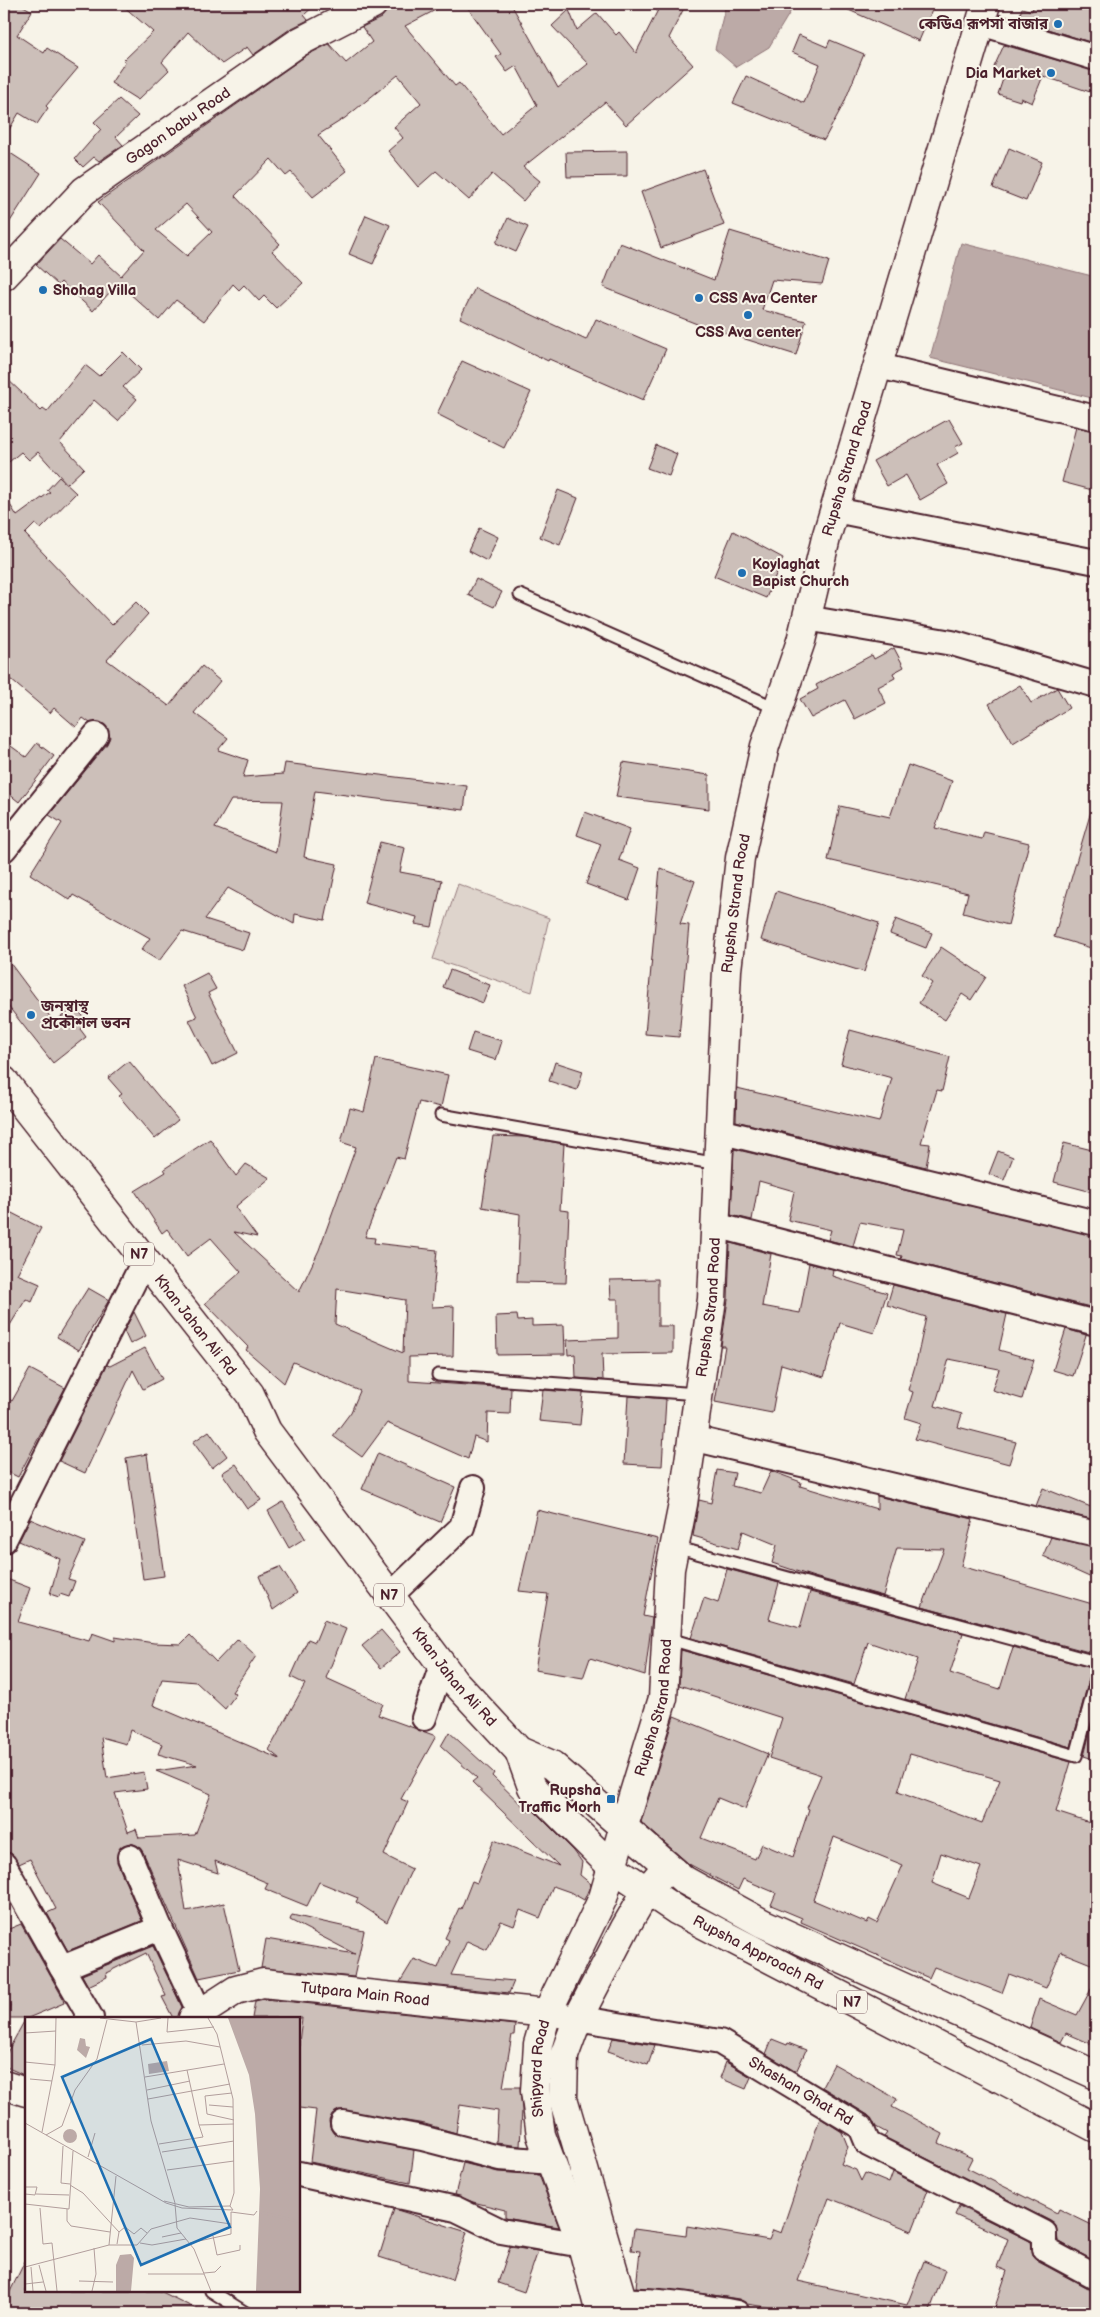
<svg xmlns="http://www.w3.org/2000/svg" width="1100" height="2317" viewBox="0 0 1100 2317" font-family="'Balsamiq Sans','Noto Sans Bengali',sans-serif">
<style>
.green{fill:#ded4cc;stroke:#947a7c}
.water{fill:#bcaaa7;stroke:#8e7275}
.building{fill:#ccbfb9;stroke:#4a1f2b;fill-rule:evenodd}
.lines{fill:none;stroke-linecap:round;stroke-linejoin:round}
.lane-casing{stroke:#4a1f2b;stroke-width:15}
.street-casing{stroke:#4a1f2b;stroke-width:28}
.secondary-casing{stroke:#4a1f2b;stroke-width:31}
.primary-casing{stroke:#4a1f2b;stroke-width:31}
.highway-casing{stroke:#4a1f2b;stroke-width:31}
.lane{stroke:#f7f3e8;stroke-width:11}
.street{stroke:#f7f3e8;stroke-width:24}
.secondary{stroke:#f7f3e8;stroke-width:28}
.primary{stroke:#f7f3e8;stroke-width:28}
.highway{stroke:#f7f3e8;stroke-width:28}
.poi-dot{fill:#1f6fb2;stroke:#f7f3e8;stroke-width:2}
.labels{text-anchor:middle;stroke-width:4;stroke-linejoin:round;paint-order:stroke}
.shield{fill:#f7f3e8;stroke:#7e5f64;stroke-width:1}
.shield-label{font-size:14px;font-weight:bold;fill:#4a1f2b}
.poi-label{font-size:15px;font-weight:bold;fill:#4a1f2b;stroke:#f7f3e8;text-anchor:start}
.street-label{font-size:15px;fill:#4a1f2b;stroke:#f7f3e8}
.inset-river{fill:none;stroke:#bcaaa7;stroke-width:2.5}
.inset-road{fill:none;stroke:#b29e9c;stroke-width:1}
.view{fill:#1f6fb2;fill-opacity:0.15;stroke:#1f6fb2;stroke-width:2.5}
.inset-edge{fill:none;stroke:#4a1f2b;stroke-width:2.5}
</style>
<rect width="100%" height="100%" fill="#f7f3e8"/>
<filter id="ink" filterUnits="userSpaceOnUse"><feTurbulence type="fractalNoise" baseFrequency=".02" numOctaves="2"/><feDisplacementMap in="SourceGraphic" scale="10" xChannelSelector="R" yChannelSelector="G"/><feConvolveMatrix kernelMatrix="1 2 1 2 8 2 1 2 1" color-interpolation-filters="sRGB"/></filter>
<g filter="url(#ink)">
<path class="green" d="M458 884 549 918 532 992 433 959Z"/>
<g class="water">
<path d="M726 4H789L792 9 769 47 736 67 715 49Z"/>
<path d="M961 243 1096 277V399L930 358Z"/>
</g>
<g class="building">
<path d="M4 4H20L32 11 17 35 44 53 47 48 78 68 46 106 48 108 37 124 19 113 4 138Z"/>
<path d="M121 4H316L304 15 308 20 290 29 253 55 247 47 222 64 188 32 162 62 169 70 138 100 111 83 125 62 124 60 153 32Z"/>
<path d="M388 4H447L405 26 455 86 459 83 501 134 537 105 516 66 507 72 496 57 501 54 465 4H511L558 88 588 64 552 26 569 10 577 30 597 13 616 35 619 32 636 53 661 4H686L669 38 693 65 626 125 605 102 523 167 540 181 523 201 492 174 469 200 436 171 418 187 388 151 403 138 394 127 421 103 398 75 345 118 318 135 347 171 313 197 291 172 286 176 271 159 235 196 280 244 272 251 303 283 276 308 264 296 259 301 244 285 239 290 233 284 204 321 176 300 159 320 118 283 93 311 61 282 58 285 36 265 60 239 90 264 98 255 121 276 144 250 98 202 307 55 329 44 346 63 372 42 362 27 381 18 386 12ZM186 204 212 232 187 256 156 230Z"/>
<path d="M835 4H923L933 8 919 41Z"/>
<path d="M1034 4H1096V44L1018 20 1022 8 1032 11Z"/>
<path d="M799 35 827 47 830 40 864 54 844 103 824 140 733 103 746 76 804 103 820 64 792 52Z"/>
<path d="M1004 45 1096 71V94L1043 76 1032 103 1021 98 1020 101 998 94 1005 73 996 70 994 67Z"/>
<path d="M119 99 138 116 116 137 123 145 99 161 94 157 83 167 75 159 101 129 94 122Z"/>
<path d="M1009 148 1042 162 1026 201 993 188Z"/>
<path d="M4 149 41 173 4 231Z"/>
<path d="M627 151V176L567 177 566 152Z"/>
<path d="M703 169 724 225 661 248 641 192Z"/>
<path d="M366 215 390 225 373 264 349 254Z"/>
<path d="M508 218 528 227 516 252 496 243Z"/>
<path d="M730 231 829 261 822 284 772 280 762 310 806 321 796 355 697 324 603 287 620 243 714 280Z"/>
<path d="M475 288 586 340 596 319 666 349 643 400 549 359 548 361 460 318Z"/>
<path d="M123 352 141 370 123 387 137 399 118 421 94 400 60 442 84 468 67 484 38 452 29 460 21 452 4 466V376L41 411 43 409 47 412 85 365 99 376Z"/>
<path d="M462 361 531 392 504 448 437 414Z"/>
<path d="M949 419 963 443 955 447 958 453 937 465 948 484 920 500 906 475 887 486 873 461Z"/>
<path d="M1076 427 1096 431V491L1062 482Z"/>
<path d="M656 445 677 454 669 476 647 468Z"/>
<path d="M59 477 76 493 41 529 35 524 25 534 112 625 136 602 148 614 107 660 169 706 202 666 220 681 194 713 228 738 218 750 248 760 243 777 283 774 285 763 467 786 464 810 315 791 304 857 337 864 325 920 295 914 294 924 228 888 205 919 249 933 243 950 182 931 159 961 141 950 150 938 73 895 70 900 30 874 62 823 49 815 107 744 110 737 105 725 99 722 90 723 83 718 76 727 54 708 50 713 4 674V495L17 516 50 492 47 490ZM231 800 283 801 276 852 215 828Z"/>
<path d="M558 490 578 498 560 545 540 537Z"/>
<path d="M479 528 498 537 487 561 468 551Z"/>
<path d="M733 531 783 558 766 598 714 576Z"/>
<path d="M476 579 502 592 494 607 468 595Z"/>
<path d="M894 648 904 667 893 673 895 678 878 687 886 703 855 719 845 700 811 718 800 699 818 689 816 685 872 655 874 659Z"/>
<path d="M1020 685 1031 703 1057 688 1069 708 1013 743 989 704Z"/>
<path d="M4 741 26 757 37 743 54 756 19 802 4 790Z"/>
<path d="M623 762 709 775V809L616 797Z"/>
<path d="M908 765 952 781 935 828 982 839 984 832 1029 843 1008 925 963 913 968 893 828 860 840 806 890 817Z"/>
<path d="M1092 808H1096V932L1091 948 1054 937Z"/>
<path d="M585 812 630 829 619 860 640 868 629 900 586 884 601 844 577 835Z"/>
<path d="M380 842 405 848 400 872 442 880 432 927 415 924 417 917 364 903Z"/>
<path d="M660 868 695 881 680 924 689 925 679 1037 645 1034Z"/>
<path d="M776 891 879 923 864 972 761 940Z"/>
<path d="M896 919 932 933 926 948 890 934Z"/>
<path d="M941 947 986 977 971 1000 962 994 945 1020 919 1003 932 983 922 976Z"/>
<path d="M4 955 54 1022 75 1007 89 1023 80 1029 86 1037 53 1063 4 1001Z"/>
<path d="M450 970 490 985 483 1003 443 987Z"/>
<path d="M207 973 216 989 208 993 238 1053 212 1066 189 1020 197 1017 182 986Z"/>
<path d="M850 1030 950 1057 942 1091 937 1090 921 1143 930 1144 926 1167 736 1121 737 1088 879 1122 892 1078 841 1064Z"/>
<path d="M473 1032 502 1041 496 1060 467 1051Z"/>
<path d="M376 1059 448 1075 441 1107 419 1102 404 1159 396 1157 365 1237 375 1238 374 1243 437 1250 432 1307 454 1306 453 1356 409 1357V1381L511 1388 510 1414 488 1413 487 1442 474 1437 468 1459 387 1423 362 1457 333 1436 351 1412 360 1391 293 1362 284 1383 246 1350 248 1347 205 1303 241 1272 211 1238 187 1256 167 1229 162 1233 135 1191 166 1172 164 1169 210 1139 236 1176 246 1164 270 1178 235 1207 257 1237 234 1232 299 1292 319 1250 356 1147 341 1142 350 1108 364 1112ZM337 1289 405 1300 403 1353 335 1324Z"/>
<path d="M129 1061 178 1120 155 1139 119 1096 122 1094 108 1078Z"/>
<path d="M555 1062 583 1071 577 1090 549 1081Z"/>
<path d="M493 1136 525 1137 564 1144 560 1210 569 1211 566 1283 517 1282 520 1214 482 1207Z"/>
<path d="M1064 1143 1096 1151V1193L1054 1182Z"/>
<path d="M734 1149 1096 1236V1301L1094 1308 901 1259 902 1256 897 1255 903 1230 860 1222 853 1246 828 1240 831 1230 788 1220 794 1191 759 1181 752 1220 731 1215Z"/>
<path d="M998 1151 1013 1157 1004 1180 989 1174Z"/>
<path d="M4 1209 41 1228 17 1274 40 1284 32 1302 26 1299 4 1335Z"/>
<path d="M730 1243 771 1254 762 1306 800 1313 809 1263 833 1269 832 1276 887 1293 874 1333 840 1323 824 1377 781 1364 772 1413 715 1402 725 1346H721L728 1300Z"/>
<path d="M658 1279V1326H673V1353L602 1354 603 1380 576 1378 575 1354 568 1355 567 1340 618 1338V1299H611L610 1280Z"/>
<path d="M893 1285 1007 1314 999 1350 1034 1360 1022 1399 992 1390 999 1369 949 1359 935 1406 962 1414 958 1427 1016 1442 1009 1464 915 1439 921 1423 905 1418 913 1392 908 1390 917 1359 926 1317 887 1305Z"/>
<path d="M88 1288 109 1300 79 1350 57 1337Z"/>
<path d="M134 1312 146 1336 130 1344 124 1331Z"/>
<path d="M517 1315 518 1321 532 1320V1326L564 1325 565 1354 497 1355 496 1316Z"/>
<path d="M1066 1329 1086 1335 1073 1376 1053 1370Z"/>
<path d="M145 1348 162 1379 143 1389 133 1370 85 1473 59 1461 107 1365 110 1366Z"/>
<path d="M30 1369 65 1388 18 1477 4 1470V1396L12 1401Z"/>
<path d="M543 1390 583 1393 580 1425 539 1421Z"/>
<path d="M628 1396 666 1399 662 1466 624 1464Z"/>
<path d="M209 1431 227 1456 212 1468 193 1442Z"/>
<path d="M378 1453 455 1487 440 1522 362 1489Z"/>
<path d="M147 1454 164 1576 143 1579 126 1458Z"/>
<path d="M236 1464 261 1500 247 1509 222 1473Z"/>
<path d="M717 1470 735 1473 732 1486 761 1493 771 1471 801 1482 800 1486 877 1509V1496L973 1519 961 1566 1096 1605V1654L922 1607 944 1549 897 1548 883 1596 814 1577 772 1563 777 1545 743 1531 738 1549 693 1536 699 1500 711 1503Z"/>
<path d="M1043 1488 1096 1509V1520L1036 1506Z"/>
<path d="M283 1502 305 1538 289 1548 268 1511Z"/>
<path d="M537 1510 658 1539 643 1616 652 1618 645 1675 590 1658 583 1678 535 1670 548 1594 519 1591Z"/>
<path d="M30 1519 85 1542 68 1579 75 1581 69 1597 60 1594 59 1597 50 1594 60 1559 19 1541Z"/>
<path d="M1051 1537 1096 1547V1580L1043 1556Z"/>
<path d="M280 1567 297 1593 273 1610 259 1576Z"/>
<path d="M727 1569 779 1583 769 1619 800 1628 810 1592 963 1633 950 1673 1000 1689 1013 1647 1096 1669V1674L1091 1675 1089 1679 1071 1747 905 1699 918 1659 868 1642 854 1684 691 1638 704 1598 718 1603Z"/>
<path d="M4 1578 30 1588 18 1622 89 1641 92 1633 115 1641V1637L154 1643 181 1644 190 1635 216 1662 238 1639 256 1656 232 1692 236 1694 225 1709 196 1682 162 1679 153 1705 280 1759 269 1750 305 1684 291 1677 308 1639 315 1642 324 1620 346 1629 326 1678 383 1704 378 1715 436 1736 401 1799 408 1802 384 1855 412 1869 387 1922 356 1902 358 1898 319 1882 307 1906 265 1889 268 1883 215 1861 218 1873 178 1860 186 1911 224 1903 239 1970 199 1978 143 1852 138 1846 131 1843 124 1845 119 1849 117 1862 142 1921 68 1951 47 1913 56 1909 30 1859 19 1864 11 1853 4 1851ZM130 1730 162 1744 158 1754 197 1765 156 1771 211 1794 195 1835 139 1838 136 1829 128 1832 115 1793 147 1789 144 1772 107 1778 101 1737 126 1744Z"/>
<path d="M381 1630 400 1652 381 1668 362 1646Z"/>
<path d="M681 1650 1071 1762 1056 1812 1096 1825V1966L1061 1952 1046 1988 1009 1974 1002 1993 934 1967 929 1978 801 1922 802 1918 771 1905 776 1893 743 1879 738 1890 689 1864 641 1822 674 1716 768 1754 745 1809 718 1798 701 1838 755 1859 762 1844 793 1857 809 1809 807 1808 821 1775 769 1758 782 1718 679 1685ZM910 1754 1000 1780 982 1823 898 1792ZM834 1837 903 1865 877 1923 869 1919 867 1923 813 1900ZM941 1853 981 1867 969 1898 932 1883Z"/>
<path d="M1096 1709V1760L1084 1756Z"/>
<path d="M449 1732 494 1773 492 1776 529 1812 531 1808 574 1851 582 1862 580 1875 591 1884 584 1900 570 1892 553 1886 540 1918 520 1910 514 1926 501 1921 487 1950 467 1941 451 1975 514 1981 509 1993 400 1982 414 1959 438 1968 449 1940 445 1938 459 1908 461 1909 472 1881 477 1883 494 1840 559 1866 472 1782 477 1778 441 1746Z"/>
<path d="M292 1915 364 1931 354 1977 261 1968 266 1939 355 1954 290 1920Z"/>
<path d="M21 1924 63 1998 64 2003 28 2018H4L10 2006 4 1990V1931Z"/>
<path d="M153 1946 182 2007 177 2018H173L162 1997 166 1996 146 1953 106 1973 107 1977 88 1986 82 1975Z"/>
<path d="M1096 1980V2046L1066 2033 1061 2042 1030 2028 1039 1999 1077 2015Z"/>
<path d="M264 1999 515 2025 514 2035H512L503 2087H520L522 2110 520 2146 496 2143 498 2111 460 2105 456 2133 425 2124 339 2110 332 2114 329 2121 330 2128 334 2134 414 2150 410 2183 310 2162 316 2110 299 2108V2042L302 2018H252L255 2001Z"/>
<path d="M26 2018V2076L4 2066V2058Z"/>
<path d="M613 2038 655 2045 648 2065 608 2051Z"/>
<path d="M772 2039 787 2045 788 2043 806 2050 796 2072 766 2054Z"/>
<path d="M726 2062 751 2077 746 2089 720 2078Z"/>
<path d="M834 2064 897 2099 892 2107 943 2134 939 2143 972 2158 967 2168 1057 2213 1059 2209 1096 2227V2262L1058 2241 1056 2226 1050 2221 884 2137 887 2133 876 2127 868 2115 822 2087Z"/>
<path d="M820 2118 842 2132 848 2147 841 2164 856 2170 861 2181 865 2173 889 2183 893 2172 928 2190 912 2231 829 2198 798 2281 907 2305 924 2261 945 2270 929 2313H802L747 2304 739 2299 706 2294 636 2287 640 2251 631 2250 634 2229 686 2236 687 2226 769 2240 773 2230 781 2233Z"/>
<path d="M463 2163 498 2172 539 2175 559 2227 505 2218V2210L473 2202 455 2195Z"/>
<path d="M959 2206 1030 2241 1032 2256 1037 2261 1089 2289 1096 2291V2313H993L1007 2271 997 2267 1008 2239 955 2215Z"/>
<path d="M394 2209 467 2232 452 2280 379 2257Z"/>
<path d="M510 2247 538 2251 524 2292 498 2283Z"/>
<path d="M26 2259V2291H160L204 2313H4V2304Z"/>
</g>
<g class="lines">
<defs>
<g id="lane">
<path d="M520 595 778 709"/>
<path d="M441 1115 718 1164"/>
<path d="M438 1375 698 1394"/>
<path d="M675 1547 1096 1662"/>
<path d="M666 1638 1076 1756 1096 1681"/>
<path d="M211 2291 246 2313"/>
</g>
<g id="street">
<path d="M981 23 1096 58"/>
<path d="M879 366 1096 418"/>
<path d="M835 510 1096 562"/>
<path d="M806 618 952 643 1096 685"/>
<path d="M4 849 96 735"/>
<path d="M719 1131 1096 1223"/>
<path d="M715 1225 1096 1323"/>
<path d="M692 1438 1096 1534"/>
<path d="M4 1540 144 1261"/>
<path d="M390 1596 462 1527 473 1488"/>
<path d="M424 1718 442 1665"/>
<path d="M130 1857 160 1928"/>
<path d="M4 1865 62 1968 160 1928 200 2013"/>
<path d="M62 1968 91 2018"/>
<path id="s1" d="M547 2013 720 2042 861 2127 868 2144 1044 2233V2249L1096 2277"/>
<path d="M343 2123 422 2138 499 2158 552 2162"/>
<path d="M299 2174 456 2209 501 2231 582 2245"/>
<path d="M604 2302C649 2298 693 2305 737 2313"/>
</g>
<g id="secondary">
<path id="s2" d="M4 276 84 191 299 42 373 4"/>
<path id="s3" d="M623 1829 663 1698 670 1569 683 1504 712 1299 727 970 740 858 765 746 801 641 826 538 986 4"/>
<path id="s4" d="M193 2018 236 1990 263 1983 547 2013"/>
<path d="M4 2085 26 2092"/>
</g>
<g id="primary">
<path id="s5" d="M600 2313 582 2245 541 2135 535 2091 538 2044 547 2013 603 1898 623 1829"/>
<path d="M626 2313 563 2098 564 2056 578 2018 625 1928 647 1890 667 1866"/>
</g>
<g id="highway">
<path id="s6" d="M4 1081 250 1394 267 1431 454 1681 519 1751 552 1765 684 1880 762 1923 1096 2075"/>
<path id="s7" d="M519 1751 532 1787 612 1867 676 1910 1096 2128"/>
</g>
</defs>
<use href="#lane" class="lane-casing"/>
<use href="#street" class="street-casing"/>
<use href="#secondary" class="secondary-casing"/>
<use href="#primary" class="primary-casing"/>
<use href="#highway" class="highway-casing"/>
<use href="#lane" class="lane"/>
<use href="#street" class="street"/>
<use href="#secondary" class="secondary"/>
<use href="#primary" class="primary"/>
<use href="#highway" class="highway"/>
</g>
</g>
<g class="poi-dot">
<circle cx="1058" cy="24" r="5"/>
<circle cx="1051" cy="73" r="5"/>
<circle cx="43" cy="290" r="5"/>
<circle cx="699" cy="298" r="5"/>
<circle cx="748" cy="315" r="5"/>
<circle cx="742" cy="573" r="5"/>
<circle cx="31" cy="1015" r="5"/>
<rect x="606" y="1794" width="10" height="10" rx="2.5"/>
</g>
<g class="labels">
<g class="shield">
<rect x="124" y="1242.5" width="30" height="23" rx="4"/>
<rect x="374" y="1583.5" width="30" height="23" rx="4"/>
<rect x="837" y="1990.5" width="30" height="23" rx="4"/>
</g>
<g class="shield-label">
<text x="139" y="1259">N7</text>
<text x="389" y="1600">N7</text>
<text x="852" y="2007">N7</text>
</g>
<g class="poi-label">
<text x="1048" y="29" text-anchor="end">কেডিএ রূপসা বাজার</text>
<text x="1041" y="78" text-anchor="end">Dia Market</text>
<text x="53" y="295">Shohag Villa</text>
<text x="709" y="303">CSS Ava Center</text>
<text x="748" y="337" text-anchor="middle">CSS Ava center</text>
<text x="752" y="569">Koylaghat<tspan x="752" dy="17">Bapist Church</tspan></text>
<text x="41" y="1011">জনস্বাস্থ<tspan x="41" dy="17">প্রকৌশল ভবন</tspan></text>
<text x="601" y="1795" text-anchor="end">Rupsha<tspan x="601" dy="17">Traffic Morh</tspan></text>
</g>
<g class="street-label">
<text dy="5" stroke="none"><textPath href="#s2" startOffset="231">Gagon babu Road</textPath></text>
<text dy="5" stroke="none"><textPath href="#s3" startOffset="1386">Rupsha Strand Road</textPath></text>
<text dy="5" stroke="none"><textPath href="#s3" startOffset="936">Rupsha Strand Road</textPath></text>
<text dy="5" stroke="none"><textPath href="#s3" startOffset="531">Rupsha Strand Road</textPath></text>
<text dy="5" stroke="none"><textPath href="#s6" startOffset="310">Khan Jahan Ali Rd</textPath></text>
<text dy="5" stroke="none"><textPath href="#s6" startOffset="748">Khan Jahan Ali Rd</textPath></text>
<text dy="5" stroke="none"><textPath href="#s3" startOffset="126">Rupsha Strand Road</textPath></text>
<text dy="5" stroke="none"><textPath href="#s7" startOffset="321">Rupsha Approach Rd</textPath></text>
<text dy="5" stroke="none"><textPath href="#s4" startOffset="182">Tutpara Main Road</textPath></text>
<text dy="5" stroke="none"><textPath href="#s5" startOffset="255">Shipyard Road</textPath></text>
<text dy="5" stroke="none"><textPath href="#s1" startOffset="270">Shashan Ghat Rd</textPath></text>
</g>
</g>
<g transform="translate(25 2017)">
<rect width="275" height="275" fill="#f7f3e8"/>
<path d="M203 1H275V274H231L235 172 230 97 224 58ZM55 21 60 22 61 29 65 30 61 41 52 33ZM142 44 144 54 124 57 123 47ZM38 119a7 7 0 1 1 14 0a7 7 0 1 1-14 0ZM106 237 109 241 106 274H91V248L95 238Z" fill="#bcaaa7"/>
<path class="inset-river" d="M236 195 275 205"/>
<path class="inset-road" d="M75 1 111 5 136 1M143 1 142 15 189 10M183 1 192 17 208 82 209 176 205 189M111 5 126 104 150 186M0 16 31 14M117 28 161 24 195 30M0 45 30 48M162 53 174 108 209 107M120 60 199 47M5 62 27 64M122 73 165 64M207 76 180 79 182 97 209 103M123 82 205 67M184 88 208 90M0 106 141 186 157 191 208 193 205 189 164 190 139 184M17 115 30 48 31 1M21 118 37 109 50 73 72 42 82 3M134 127 178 120 174 108M38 129 36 166 45 167M137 135 209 124M63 140 70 116M142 153 209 144M45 168 58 176 94 215 92 227M0 170H12L10 178 0 177M11 177 44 178M0 187 44 192 48 134M150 187 152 211 169 232 186 274M15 191 18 227 27 226 32 274M42 192V204L46 209 85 215M94 215 100 210 109 217 116 211 122 216M188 219 192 238 215 233V228M137 220 156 216M115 226 127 228 161 222M165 226 206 217V195L229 198 232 194M84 228 91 159M14 248 21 274M0 250 84 228H112L126 212 165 201 206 207M6 250 8 274M179 256 190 255 196 249M123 257H179M54 264 88 265M0 267 18 265M67 274 71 257 69 231"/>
<path class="view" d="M126 22 205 210 116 248 37 60Z"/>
<rect width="275" height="275" class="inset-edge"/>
</g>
<rect width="1100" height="2317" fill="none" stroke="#f7f3e8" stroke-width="20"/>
<rect x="10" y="10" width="1080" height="2297" fill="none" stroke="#4a1f2b" stroke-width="2" filter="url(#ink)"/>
</svg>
